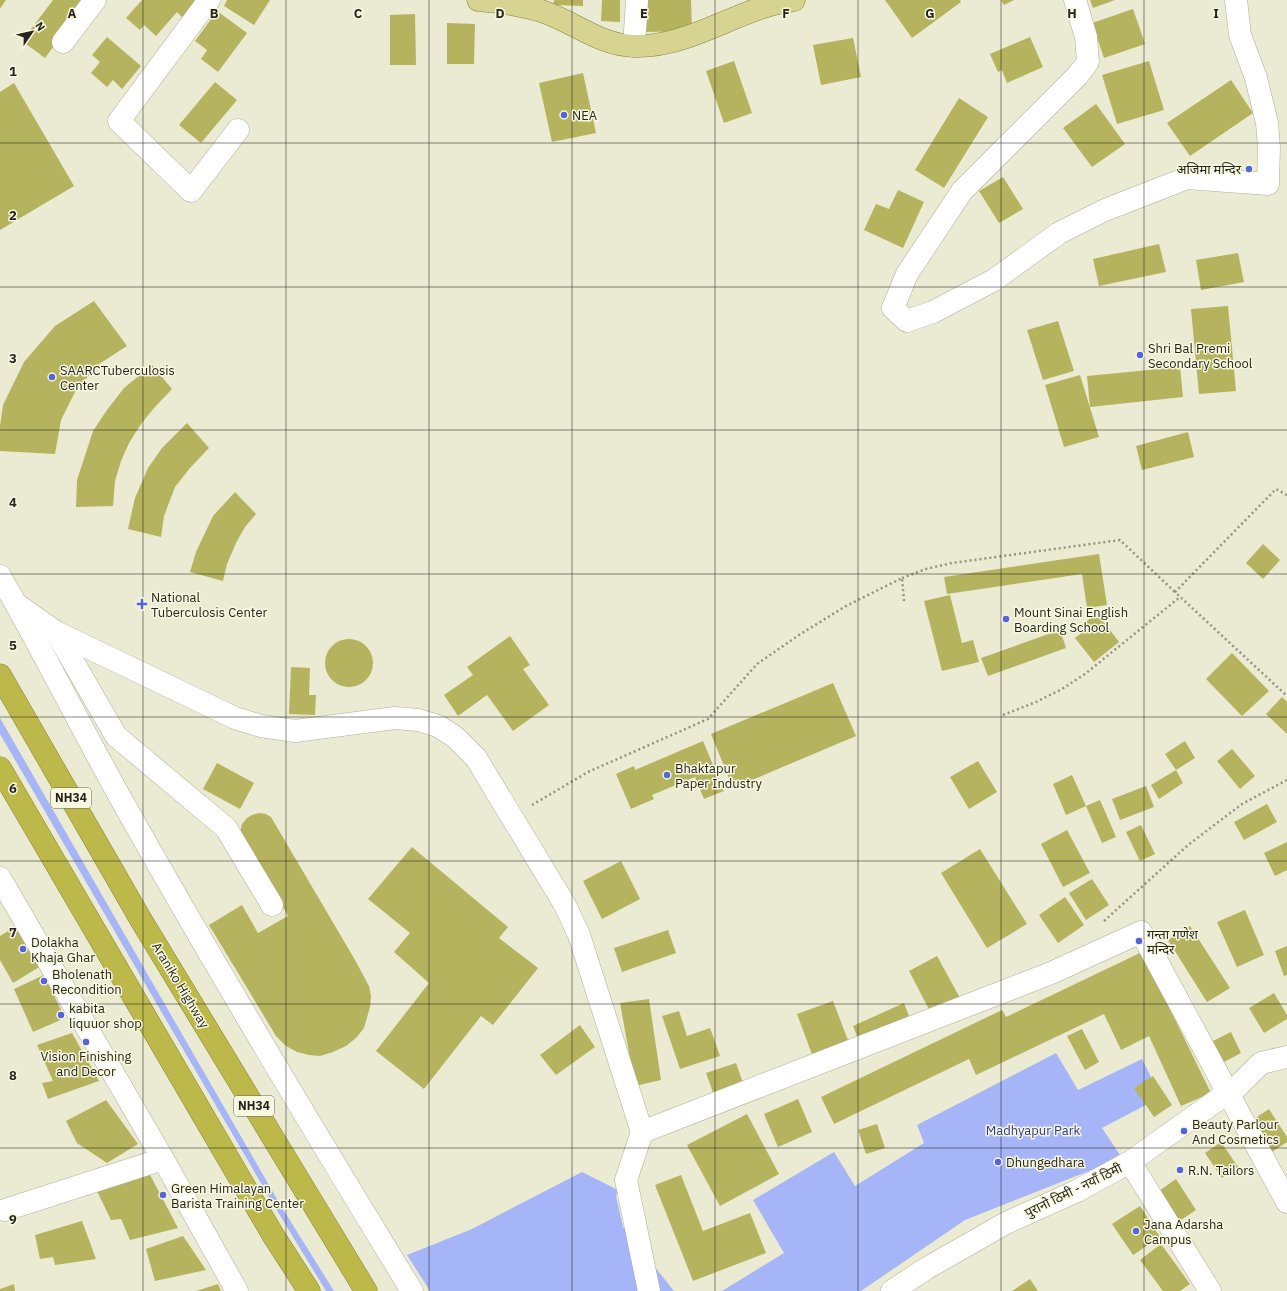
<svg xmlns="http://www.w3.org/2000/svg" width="1287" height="1291" viewBox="0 0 1287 1291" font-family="'IBM Plex Sans','Noto Sans Devanagari',sans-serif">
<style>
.green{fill:#a5b5f7}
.building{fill:#b5b35e}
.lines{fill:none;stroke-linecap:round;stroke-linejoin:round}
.minor-casing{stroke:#aeae98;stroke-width:23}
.major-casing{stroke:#87853a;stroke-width:23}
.highway-casing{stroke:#87853a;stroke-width:23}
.path{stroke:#929281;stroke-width:2.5;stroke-dasharray:2 3;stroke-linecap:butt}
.minor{stroke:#fff;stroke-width:22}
.major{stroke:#d7d492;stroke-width:22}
.highway{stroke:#bcb849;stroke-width:22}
.grid{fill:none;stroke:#25251d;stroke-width:1;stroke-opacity:0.55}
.poi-dot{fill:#5664da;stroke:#f8f8e0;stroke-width:1.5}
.labels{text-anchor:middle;stroke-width:3;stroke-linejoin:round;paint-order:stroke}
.shield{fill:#f8f8e0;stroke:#646458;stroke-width:1}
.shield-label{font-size:12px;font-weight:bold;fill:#25251d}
.poi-label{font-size:13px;fill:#25251d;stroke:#f8f8e0;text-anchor:start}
.street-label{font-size:13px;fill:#25251d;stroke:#f8f8e0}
.park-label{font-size:13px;fill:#30388c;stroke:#f8f8e0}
.grid-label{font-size:13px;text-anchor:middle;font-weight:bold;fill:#25251d;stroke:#f8f8e0;stroke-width:3;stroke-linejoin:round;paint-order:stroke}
</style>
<rect width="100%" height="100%" fill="#ebebd3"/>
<g class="green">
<path d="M0 718 281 1206 334 1291H326L276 1209 0 734Z"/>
<path d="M1056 1053 1078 1090 1142 1059 1161 1097 1102 1128 1122 1158 965 1220 861 1291H722L784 1253 753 1200 834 1152 855 1186 924 1143 917 1125Z"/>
<path d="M582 1172 618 1190 616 1196 623 1227 674 1291H430L407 1255 472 1229Z"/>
</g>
<g class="building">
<path d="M0 0H6L0 9Z"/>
<path d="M53 0H88L45 58 22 41Z"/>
<path d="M142 0H197L182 17 177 12 156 36 144 25 140 30 126 18Z"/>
<path d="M227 0H270L254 25 224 6Z"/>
<path d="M554 0H583V6L553 5Z"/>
<path d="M602 0H620V22L601 21Z"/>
<path d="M645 0H691L692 31 645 32Z"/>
<path d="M885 0H960L961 2 912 38Z"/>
<path d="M1001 0H1014L1004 5Z"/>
<path d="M1090 0H1115L1093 8Z"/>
<path d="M1133 9 1145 44 1104 58 1092 23Z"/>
<path d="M217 11 247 33 218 72 201 59 207 50 195 41Z"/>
<path d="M415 14 416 65H390V15Z"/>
<path d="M447 23 475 24 474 64H447Z"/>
<path d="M107 37 141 66 122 89 113 80 107 87 91 73 100 62 92 55Z"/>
<path d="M1030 37 1043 67 1007 83 1002 70 998 72 990 54Z"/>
<path d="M853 38 861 77 821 85 813 45Z"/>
<path d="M734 61 752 113 724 123 706 71Z"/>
<path d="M1149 61 1164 110 1117 124 1102 75Z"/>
<path d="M583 73 596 133 552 142 539 83Z"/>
<path d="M1231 80 1253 113 1190 156 1167 123Z"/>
<path d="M215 82 237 100 201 143 179 125Z"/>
<path d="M14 83 74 186 0 230V92Z"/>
<path d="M959 98 988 117 944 188 915 170Z"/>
<path d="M1096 104 1125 144 1092 167 1063 128Z"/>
<path d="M1003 177 1023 209 999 223 979 191Z"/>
<path d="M898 190 924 202 903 248 864 230 876 204 889 209Z"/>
<path d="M1159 244 1166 272 1099 286 1093 259Z"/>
<path d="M1238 253 1244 282 1201 290 1196 260Z"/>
<path d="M94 301 127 346 99 364 76 390 61 420 55 454 0 451V426L3 405 24 362 55 326Z"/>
<path d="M1228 306 1236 391 1199 394 1191 309Z"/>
<path d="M1058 321 1074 371 1043 380 1027 330Z"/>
<path d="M152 365 172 389 154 408 141 424 129 443 121 461 115 481 113 506 76 507 77 480 93 431 107 410 124 388Z"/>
<path d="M1180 367 1183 397 1090 407 1087 376Z"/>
<path d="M1080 375 1099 437 1064 447 1045 385Z"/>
<path d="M187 423 209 448 190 468 175 487 164 516 161 537 128 529 135 498 148 468 162 448Z"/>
<path d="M1188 432 1194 457 1142 470 1136 446Z"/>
<path d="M235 492 256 514 245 527 236 543 227 564 223 581 190 572 196 552 213 516Z"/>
<path d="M1263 544 1280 560 1263 579 1246 563Z"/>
<path d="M1099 554 1107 605 1087 608 1082 574 947 594 944 577Z"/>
<path d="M950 595 962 643 973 640 979 662 942 671 924 601Z"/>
<path d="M1097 613 1119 642 1094 662 1075 638 1083 632 1079 627Z"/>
<path d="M1060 630 1066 648 988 676 981 658Z"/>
<path d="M510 636 530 665 523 669 549 705 513 731 487 695 458 716 444 695 473 675 467 667Z"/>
<circle cx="349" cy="663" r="24"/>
<path d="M1232 653 1269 691 1242 716 1206 679Z"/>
<path d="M291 667 310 668 309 695H316L315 715 289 714Z"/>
<path d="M833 683 856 736 733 788 711 734Z"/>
<path d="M1282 697 1287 702V734L1266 714Z"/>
<path d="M703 741 724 791 704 799 695 777 652 795 654 799 631 809 616 774 634 766 635 770Z"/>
<path d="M1185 741 1195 758 1176 770 1165 754Z"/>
<path d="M1232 749 1255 776 1240 789 1217 761Z"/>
<path d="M978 761 997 792 969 809 950 777Z"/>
<path d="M217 763 254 783 240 809 203 789Z"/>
<path d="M1176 770 1183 783 1159 799 1151 785Z"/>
<path d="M1072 775 1086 806 1100 800 1116 837 1102 843 1086 806 1066 815 1053 784Z"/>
<path d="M1146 786 1154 807 1120 820 1112 799Z"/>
<path d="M1267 804 1277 822 1244 840 1234 822Z"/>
<path d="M259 813 266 814 271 817 355 960 369 986 371 996 370 1007 364 1028 356 1038 346 1046 333 1052 320 1056 309 1055 297 1052 286 1046 276 1036 209 925 242 905 258 933 288 916 240 833 242 824 247 818 252 815Z"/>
<path d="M1141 825 1155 854 1140 861 1126 832Z"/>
<path d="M1067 830 1090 873 1063 887 1041 844Z"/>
<path d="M1287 842V870L1275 876 1264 853Z"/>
<path d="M412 847 508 927 499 938 538 968 493 1025 481 1016 424 1089 376 1051 429 983 394 952 410 933 368 899Z"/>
<path d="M980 849 1027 924 987 948 941 873Z"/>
<path d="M621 861 640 899 602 919 583 881Z"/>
<path d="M1092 879 1109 905 1086 920 1069 893Z"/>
<path d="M1065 897 1084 925 1058 943 1039 915Z"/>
<path d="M1245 910 1264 955 1237 967 1217 922Z"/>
<path d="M18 925 41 966 13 983 0 960V936Z"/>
<path d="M1190 926 1230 988 1207 1002 1168 940Z"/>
<path d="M668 930 676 953 622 972 614 948Z"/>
<path d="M1287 946V975L1284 976 1275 951Z"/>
<path d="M1142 952 1211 1093 1181 1106 1149 1036 1121 1050 1104 1014 976 1075 969 1059 834 1124 821 1097 1002 1010 1006 1017Z"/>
<path d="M937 956 960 998 931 1013 909 971Z"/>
<path d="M44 975 65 1018 33 1032 14 989Z"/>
<path d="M1274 993 1287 1015V1019L1264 1033 1249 1008Z"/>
<path d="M649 999 661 1080 635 1086 620 1003Z"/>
<path d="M833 1001 849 1043 813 1057 797 1014Z"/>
<path d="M904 1003 912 1024 861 1046 853 1026Z"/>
<path d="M679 1011 687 1036 710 1028 720 1056 680 1069 662 1016Z"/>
<path d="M580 1025 595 1047 556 1075 540 1055Z"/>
<path d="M1082 1029 1099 1062 1085 1070 1067 1036Z"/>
<path d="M1231 1032 1241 1053 1224 1062 1213 1041Z"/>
<path d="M72 1033 99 1081 48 1099 42 1083 53 1081 37 1045Z"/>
<path d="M736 1063 744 1086 715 1098 706 1073Z"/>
<path d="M1153 1076 1172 1105 1154 1117 1134 1088Z"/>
<path d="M798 1099 812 1132 778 1147 764 1114Z"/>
<path d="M106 1100 138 1144 107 1163 77 1143 66 1121Z"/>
<path d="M1269 1109 1287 1137V1142L1269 1154 1248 1123Z"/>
<path d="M747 1114 779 1174 720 1206 687 1145Z"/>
<path d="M877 1124 885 1148 866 1154 858 1130Z"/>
<path d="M1221 1142 1238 1167 1222 1178 1205 1153Z"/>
<path d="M148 1171 178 1228 130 1240 121 1219 111 1220 96 1189Z"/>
<path d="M681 1175 703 1231 750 1213 766 1253 693 1281 655 1185Z"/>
<path d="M1176 1179 1196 1210 1172 1226 1152 1196Z"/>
<path d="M1140 1206 1160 1237 1133 1255 1112 1224Z"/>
<path d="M82 1221 96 1259 55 1265 53 1257 40 1259 35 1235Z"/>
<path d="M183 1236 206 1270 155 1281 146 1249Z"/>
<path d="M1161 1244 1190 1284 1180 1291H1163L1140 1260Z"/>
<path d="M1030 1279 1038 1291H1012Z"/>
<path d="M14 1284 15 1291H0V1289Z"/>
<path d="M218 1284 221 1291H196Z"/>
</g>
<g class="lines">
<defs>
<g id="minor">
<path d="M209 0 119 121 191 191 238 130"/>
<path d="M1075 0 1086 37 1088 62 1078 75 962 191 907 274 893 308 907 321 933 312 994 280 1059 233 1105 210 1187 178 1268 184 1269 147 1267 123 1256 78 1240 35 1236 0"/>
<path d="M63 42 95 0"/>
<path d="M634 46 637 0"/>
<path d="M0 576C44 652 82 730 125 806 217 970 314 1131 412 1291"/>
<path d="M16 604 56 632 235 718 261 726 295 731 395 718 418 720 438 726 455 737 476 758 565 905 579 935 642 1132 1051 973 1141 932 1287 1202"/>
<path d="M56 632 116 736 226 828 272 905"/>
<path d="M0 878 163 1159 237 1291"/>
<path d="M642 1132 626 1180 649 1291"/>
<path d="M1130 1162 1210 1291"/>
<path d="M5 1210 163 1159"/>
<path d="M892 1291 927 1268 1006 1223 1077 1191 1130 1162 1227 1093 1234 1090 1261 1063 1287 1057"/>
</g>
<path id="major" d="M478 0C501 2 523 5 544 12 576 23 600 45 634 46 680 48 724 19 767 6 776 3 785 2 794 0"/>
<g id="highway">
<path d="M0 675 141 920 366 1291"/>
<path d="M0 768 273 1235 309 1291"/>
</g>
</defs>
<use href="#minor" class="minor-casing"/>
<use href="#major" class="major-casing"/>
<use href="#highway" class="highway-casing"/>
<g class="path">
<path d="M1287 495 1276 489 1175 592 1287 696"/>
<path d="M902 578 926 569 952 563 1120 540 1175 592"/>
<path d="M1003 715 1036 702 1062 689 1085 674 1180 597"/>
<path d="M532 805 588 772 708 719 757 664 799 635 846 606 902 578 904 601"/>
<path d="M1104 921 1188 845 1242 804 1287 780"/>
</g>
<use href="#minor" class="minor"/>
<use href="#major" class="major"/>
<use href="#highway" class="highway"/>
</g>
<path class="grid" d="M143 0V1291M286 0V1291M429 0V1291M572 0V1291M715 0V1291M858 0V1291M1001 0V1291M1144 0V1291M0 143H1287M0 287H1287M0 430H1287M0 574H1287M0 717H1287M0 861H1287M0 1004H1287M0 1148H1287"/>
<g class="poi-dot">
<circle cx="564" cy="115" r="4"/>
<circle cx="1249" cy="169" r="4"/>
<circle cx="1140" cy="355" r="4"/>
<circle cx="52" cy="377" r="4"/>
<path d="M140 598h4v4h4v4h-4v4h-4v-4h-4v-4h4z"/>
<circle cx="1006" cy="619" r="4"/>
<circle cx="667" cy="775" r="4"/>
<circle cx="1139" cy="941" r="4"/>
<circle cx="23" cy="949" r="4"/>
<circle cx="44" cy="981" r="4"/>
<circle cx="61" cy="1015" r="4"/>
<circle cx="86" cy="1042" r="4"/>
<circle cx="1184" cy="1131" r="4"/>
<circle cx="998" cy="1162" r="4"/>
<circle cx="1180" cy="1170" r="4"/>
<circle cx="163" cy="1195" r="4"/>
<circle cx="1136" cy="1231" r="4"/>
</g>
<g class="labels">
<g class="shield">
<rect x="51" y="788" width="40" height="20" rx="3"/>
<rect x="234" y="1096" width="40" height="20" rx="3"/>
</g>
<g class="shield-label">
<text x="71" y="802">NH34</text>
<text x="254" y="1110">NH34</text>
</g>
<g class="poi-label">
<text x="572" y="120">NEA</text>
<text x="1241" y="174" text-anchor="end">अजिमा मन्दिर</text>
<text x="1148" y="353">Shri Bal Premi<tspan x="1148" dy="15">Secondary School</tspan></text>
<text x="60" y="375">SAARCTuberculosis<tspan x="60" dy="15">Center</tspan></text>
<text x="151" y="602">National<tspan x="151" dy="15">Tuberculosis Center</tspan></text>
<text x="1014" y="617">Mount Sinai English<tspan x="1014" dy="15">Boarding School</tspan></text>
<text x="675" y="773">Bhaktapur<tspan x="675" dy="15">Paper Industry</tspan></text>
<text x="1147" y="939">गन्ता गणेश<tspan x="1147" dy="15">मन्दिर</tspan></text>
<text x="31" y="947">Dolakha<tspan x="31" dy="15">Khaja Ghar</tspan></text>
<text x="52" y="979">Bholenath<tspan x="52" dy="15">Recondition</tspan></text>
<text x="69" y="1013">kabita<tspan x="69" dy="15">liquuor shop</tspan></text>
<text x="86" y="1061" text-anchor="middle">Vision Finishing<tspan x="86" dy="15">and Decor</tspan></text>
<text x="1192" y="1129">Beauty Parlour<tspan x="1192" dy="15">And Cosmetics</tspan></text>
<text x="1006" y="1167">Dhungedhara</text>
<text x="1188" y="1175">R.N. Tailors</text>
<text x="171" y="1193">Green Himalayan<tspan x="171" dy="15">Barista Training Center</tspan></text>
<text x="1144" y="1229">Jana Adarsha<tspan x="1144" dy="15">Campus</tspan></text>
</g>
<g class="street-label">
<text transform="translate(181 985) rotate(59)" y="5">Araniko Highway</text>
<text transform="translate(1073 1190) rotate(-26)" y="5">पुरानो ठिमी - नयाँ ठिमी</text>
</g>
<g class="park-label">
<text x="1033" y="1135">Madhyapur Park</text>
</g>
</g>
<g class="grid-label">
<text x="72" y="18">A</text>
<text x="214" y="18">B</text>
<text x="358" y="18">C</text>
<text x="500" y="18">D</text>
<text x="644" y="18">E</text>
<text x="786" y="18">F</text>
<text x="930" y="18">G</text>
<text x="1072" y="18">H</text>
<text x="1216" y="18">I</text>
<text x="13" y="76">1</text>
<text x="13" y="220">2</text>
<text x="13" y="363">3</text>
<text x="13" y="507">4</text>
<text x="13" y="650">5</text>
<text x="13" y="793">6</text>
<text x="13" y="937">7</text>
<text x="13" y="1080">8</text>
<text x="13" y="1224">9</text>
</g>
<g transform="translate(32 32) rotate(56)" stroke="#f8f8e0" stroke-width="3" paint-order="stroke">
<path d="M0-3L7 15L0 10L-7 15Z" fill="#25251d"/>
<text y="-6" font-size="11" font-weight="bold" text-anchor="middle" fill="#25251d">N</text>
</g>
</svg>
